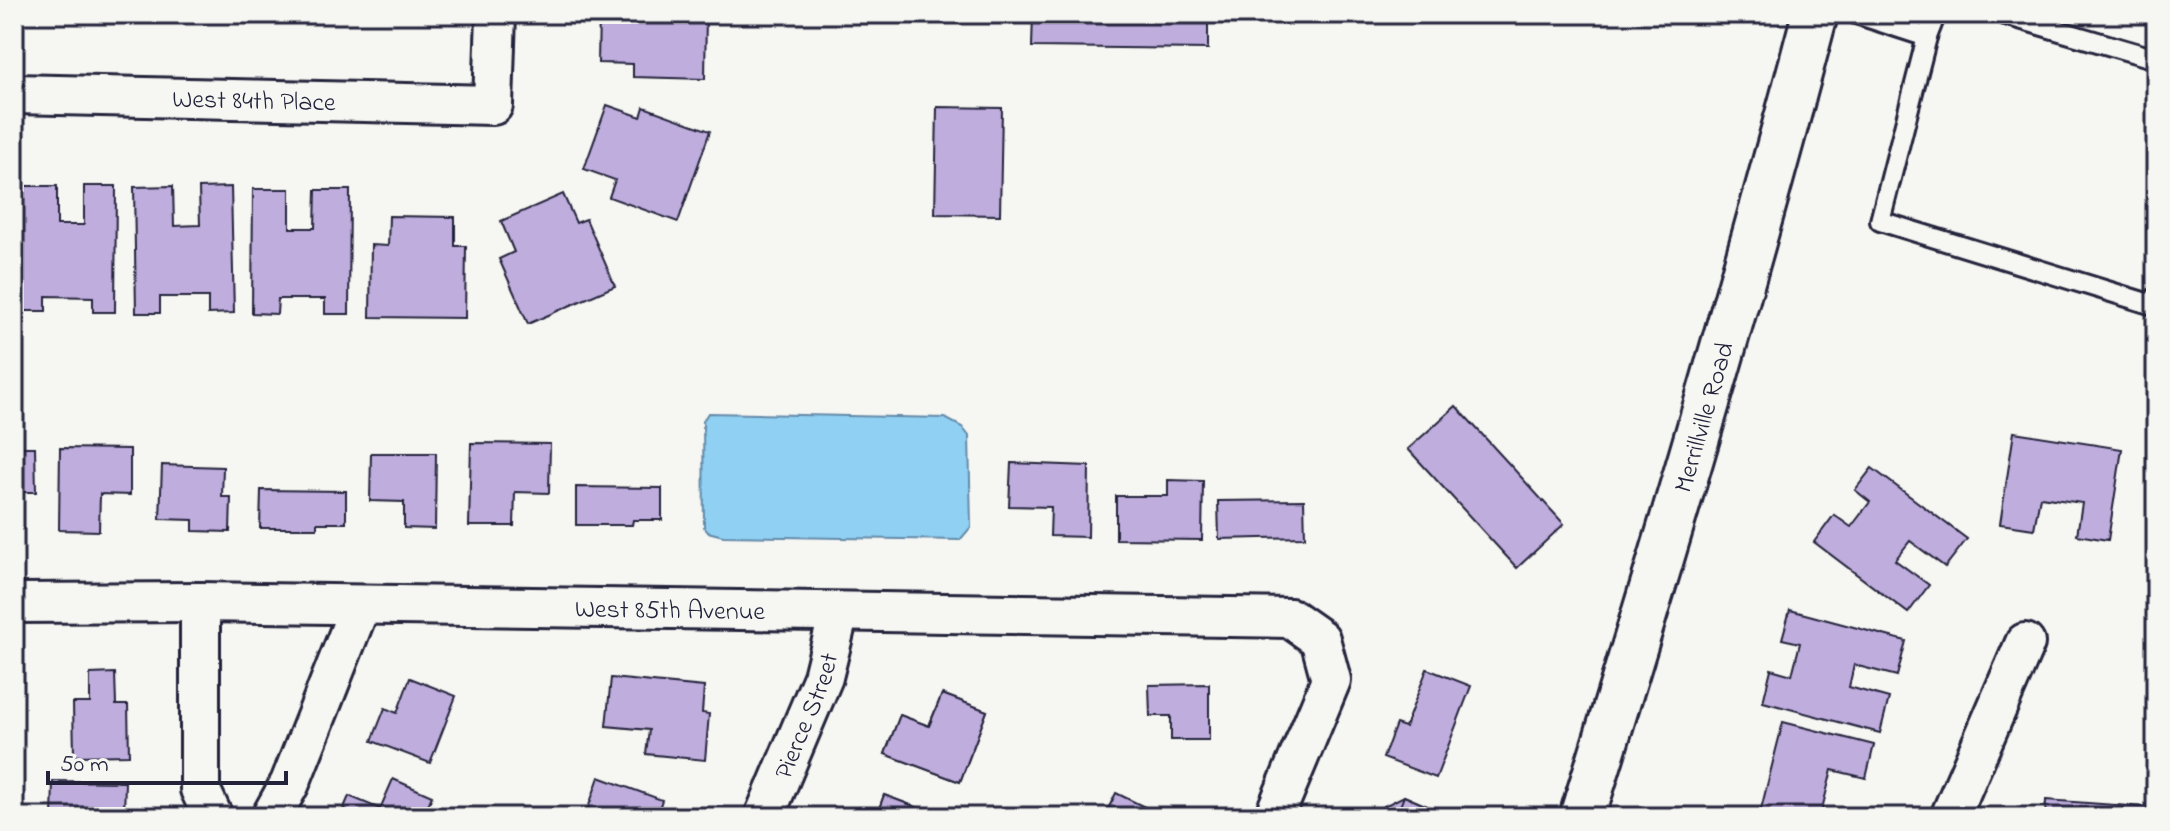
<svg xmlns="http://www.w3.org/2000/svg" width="2170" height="831" viewBox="0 0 2170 831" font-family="'Indie Flower',sans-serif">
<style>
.water{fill:#90d0f2;stroke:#648aa9;stroke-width:2}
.building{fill:#bfaddd;stroke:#22223b;stroke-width:2}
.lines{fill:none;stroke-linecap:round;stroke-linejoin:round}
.service-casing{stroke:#22223b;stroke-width:24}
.minor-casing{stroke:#22223b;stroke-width:44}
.tertiary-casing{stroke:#22223b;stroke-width:50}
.service{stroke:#f6f6f2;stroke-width:18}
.minor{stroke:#f6f6f2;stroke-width:38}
.tertiary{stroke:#f6f6f2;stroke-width:44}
.labels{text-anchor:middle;stroke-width:7;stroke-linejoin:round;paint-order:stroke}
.street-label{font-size:26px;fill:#22223b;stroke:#f6f6f2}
</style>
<rect width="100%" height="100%" fill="#f6f6f2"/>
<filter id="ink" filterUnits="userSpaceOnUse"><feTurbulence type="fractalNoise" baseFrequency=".0125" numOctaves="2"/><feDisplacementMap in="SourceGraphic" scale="16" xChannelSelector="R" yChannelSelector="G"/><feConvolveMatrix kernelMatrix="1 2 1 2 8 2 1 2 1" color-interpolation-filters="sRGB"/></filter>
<g filter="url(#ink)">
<path class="water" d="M708 413 945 418 962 427 969 436 971 527 960 540 723 536 708 532 704 527 703 421Z"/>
<g class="building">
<path d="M599 14H706L705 79 633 77V64L598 63Z"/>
<path d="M1033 14H1208V49L1032 47Z"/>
<path d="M607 105 641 117 644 107 710 131 678 222 609 197 615 180 584 169Z"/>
<path d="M937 107 1002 108 1000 215 935 214Z"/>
<path d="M20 186H57V225H84V186H116L115 312H93V297L46 296V311H19Z"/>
<path d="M173 186 174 226 200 225 199 188 231 187 234 313 208 314V297H160V313H136L134 187Z"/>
<path d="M253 189H290V228H315L316 190H350L349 314H325V299H278L277 314 252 313Z"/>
<path d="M563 194 576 223 586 219 615 286 528 324 499 259 514 252 501 221Z"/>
<path d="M389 216 455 217V246H466L465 318 370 317 371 245 388 246Z"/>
<path d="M1456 406 1564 524 1517 568 1408 449Z"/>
<path d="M2014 432 2122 449 2108 540 2077 535 2082 503 2040 497 2034 529 2000 524Z"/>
<path d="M471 443 550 444 549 493 515 492 514 526H469Z"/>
<path d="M14 447H35L36 492H14Z"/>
<path d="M60 448 130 449V495L100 494 99 531 59 530Z"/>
<path d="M371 453H436L435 529 404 528V502L370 501Z"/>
<path d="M1011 463 1089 466 1088 537 1050 536 1051 507 1009 506Z"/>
<path d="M162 465 223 467 222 497H231L230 532 193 531V520L160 519Z"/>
<path d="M1872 468 1967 539 1945 567 1910 541 1895 560 1929 585 1908 613 1814 542 1834 515 1851 527 1870 502 1855 490Z"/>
<path d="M1168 480 1203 481 1202 540 1116 539V496H1168Z"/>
<path d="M576 487 662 488V520H633L632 525H576Z"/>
<path d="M261 490 346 491V523H317V528H260Z"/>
<path d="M1304 500 1305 537 1219 539 1218 501Z"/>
<path d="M1790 610 1906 641 1897 676 1854 665 1849 687 1889 698 1880 733 1763 702 1771 669 1792 675 1800 643 1782 639Z"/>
<path d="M1427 669 1471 686 1436 778 1383 758 1396 724 1405 727Z"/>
<path d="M115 673 116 705H128L129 755 74 756 73 703H90V674Z"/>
<path d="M410 678 456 696 430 763 372 741 385 708 397 713Z"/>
<path d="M611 678 704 687 702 713 709 714 705 760 646 754 649 730 606 726Z"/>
<path d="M1209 684V740H1171V716H1150L1149 685Z"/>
<path d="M942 694 987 711 960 782 885 754 900 715 929 726Z"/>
<path d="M942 694 987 711 960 782 885 754 900 715 929 726Z"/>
<path d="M1783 722 1874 745 1866 778 1832 770 1822 809 1851 817H1759Z"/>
<path d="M599 777 662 800 656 817H585Z"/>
<path d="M393 779 432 796 423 817H340L349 796 380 809Z"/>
<path d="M53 781 125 782 124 815 52 817Z"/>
<path d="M1116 793 1165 817H1104Z"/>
<path d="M884 795 935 814 934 817H876Z"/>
<path d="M884 795 935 814 934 817H876Z"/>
<path d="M1404 796 1441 812 1439 817H1362Z"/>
<path d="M1404 796 1441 812 1439 817H1396Z"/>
<path d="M2046 800 2156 808V817H2045Z"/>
</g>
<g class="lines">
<defs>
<g id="service">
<path d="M1856 14 1927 37"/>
<path d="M1936 14 1927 37 1880 221 2153 305 2156 297"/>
<path d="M2002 14 2156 59"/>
</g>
<g id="minor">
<path id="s1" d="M14 94 493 105 496 14"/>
<path d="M200 602V789L213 817"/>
<path id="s2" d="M14 603 200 602 1290 618 1320 639 1331 680 1274 817"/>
<path d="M271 817 290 783 360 606"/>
<path id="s3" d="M764 817 823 677 839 612"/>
<path d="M1950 817 2025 643"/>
</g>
<g id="tertiary">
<path id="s4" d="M1582 817C1665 551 1744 284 1815 14"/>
</g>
</defs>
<use href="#service" class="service-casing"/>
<use href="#minor" class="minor-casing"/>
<use href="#tertiary" class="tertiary-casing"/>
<use href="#service" class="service"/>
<use href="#minor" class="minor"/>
<use href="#tertiary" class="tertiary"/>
</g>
</g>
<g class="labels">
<g class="street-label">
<text dy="9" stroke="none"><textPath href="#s1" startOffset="240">West 84th Place</textPath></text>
<text dy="9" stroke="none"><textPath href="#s4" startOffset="418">Merrillville Road</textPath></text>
<text dy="9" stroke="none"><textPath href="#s2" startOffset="656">West 85th Avenue</textPath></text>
<text dy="9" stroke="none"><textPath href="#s3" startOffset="110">Pierce Street</textPath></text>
</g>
</g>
<rect width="2170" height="831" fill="none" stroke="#f6f6f2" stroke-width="48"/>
<rect x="24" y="24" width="2122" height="783" fill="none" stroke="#22223b" stroke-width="3" filter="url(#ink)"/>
<path d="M48 771v12h238v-12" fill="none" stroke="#22223b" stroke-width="4"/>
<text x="60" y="771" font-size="24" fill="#22223b" stroke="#f6f6f2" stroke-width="6" paint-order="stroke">50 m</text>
</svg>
